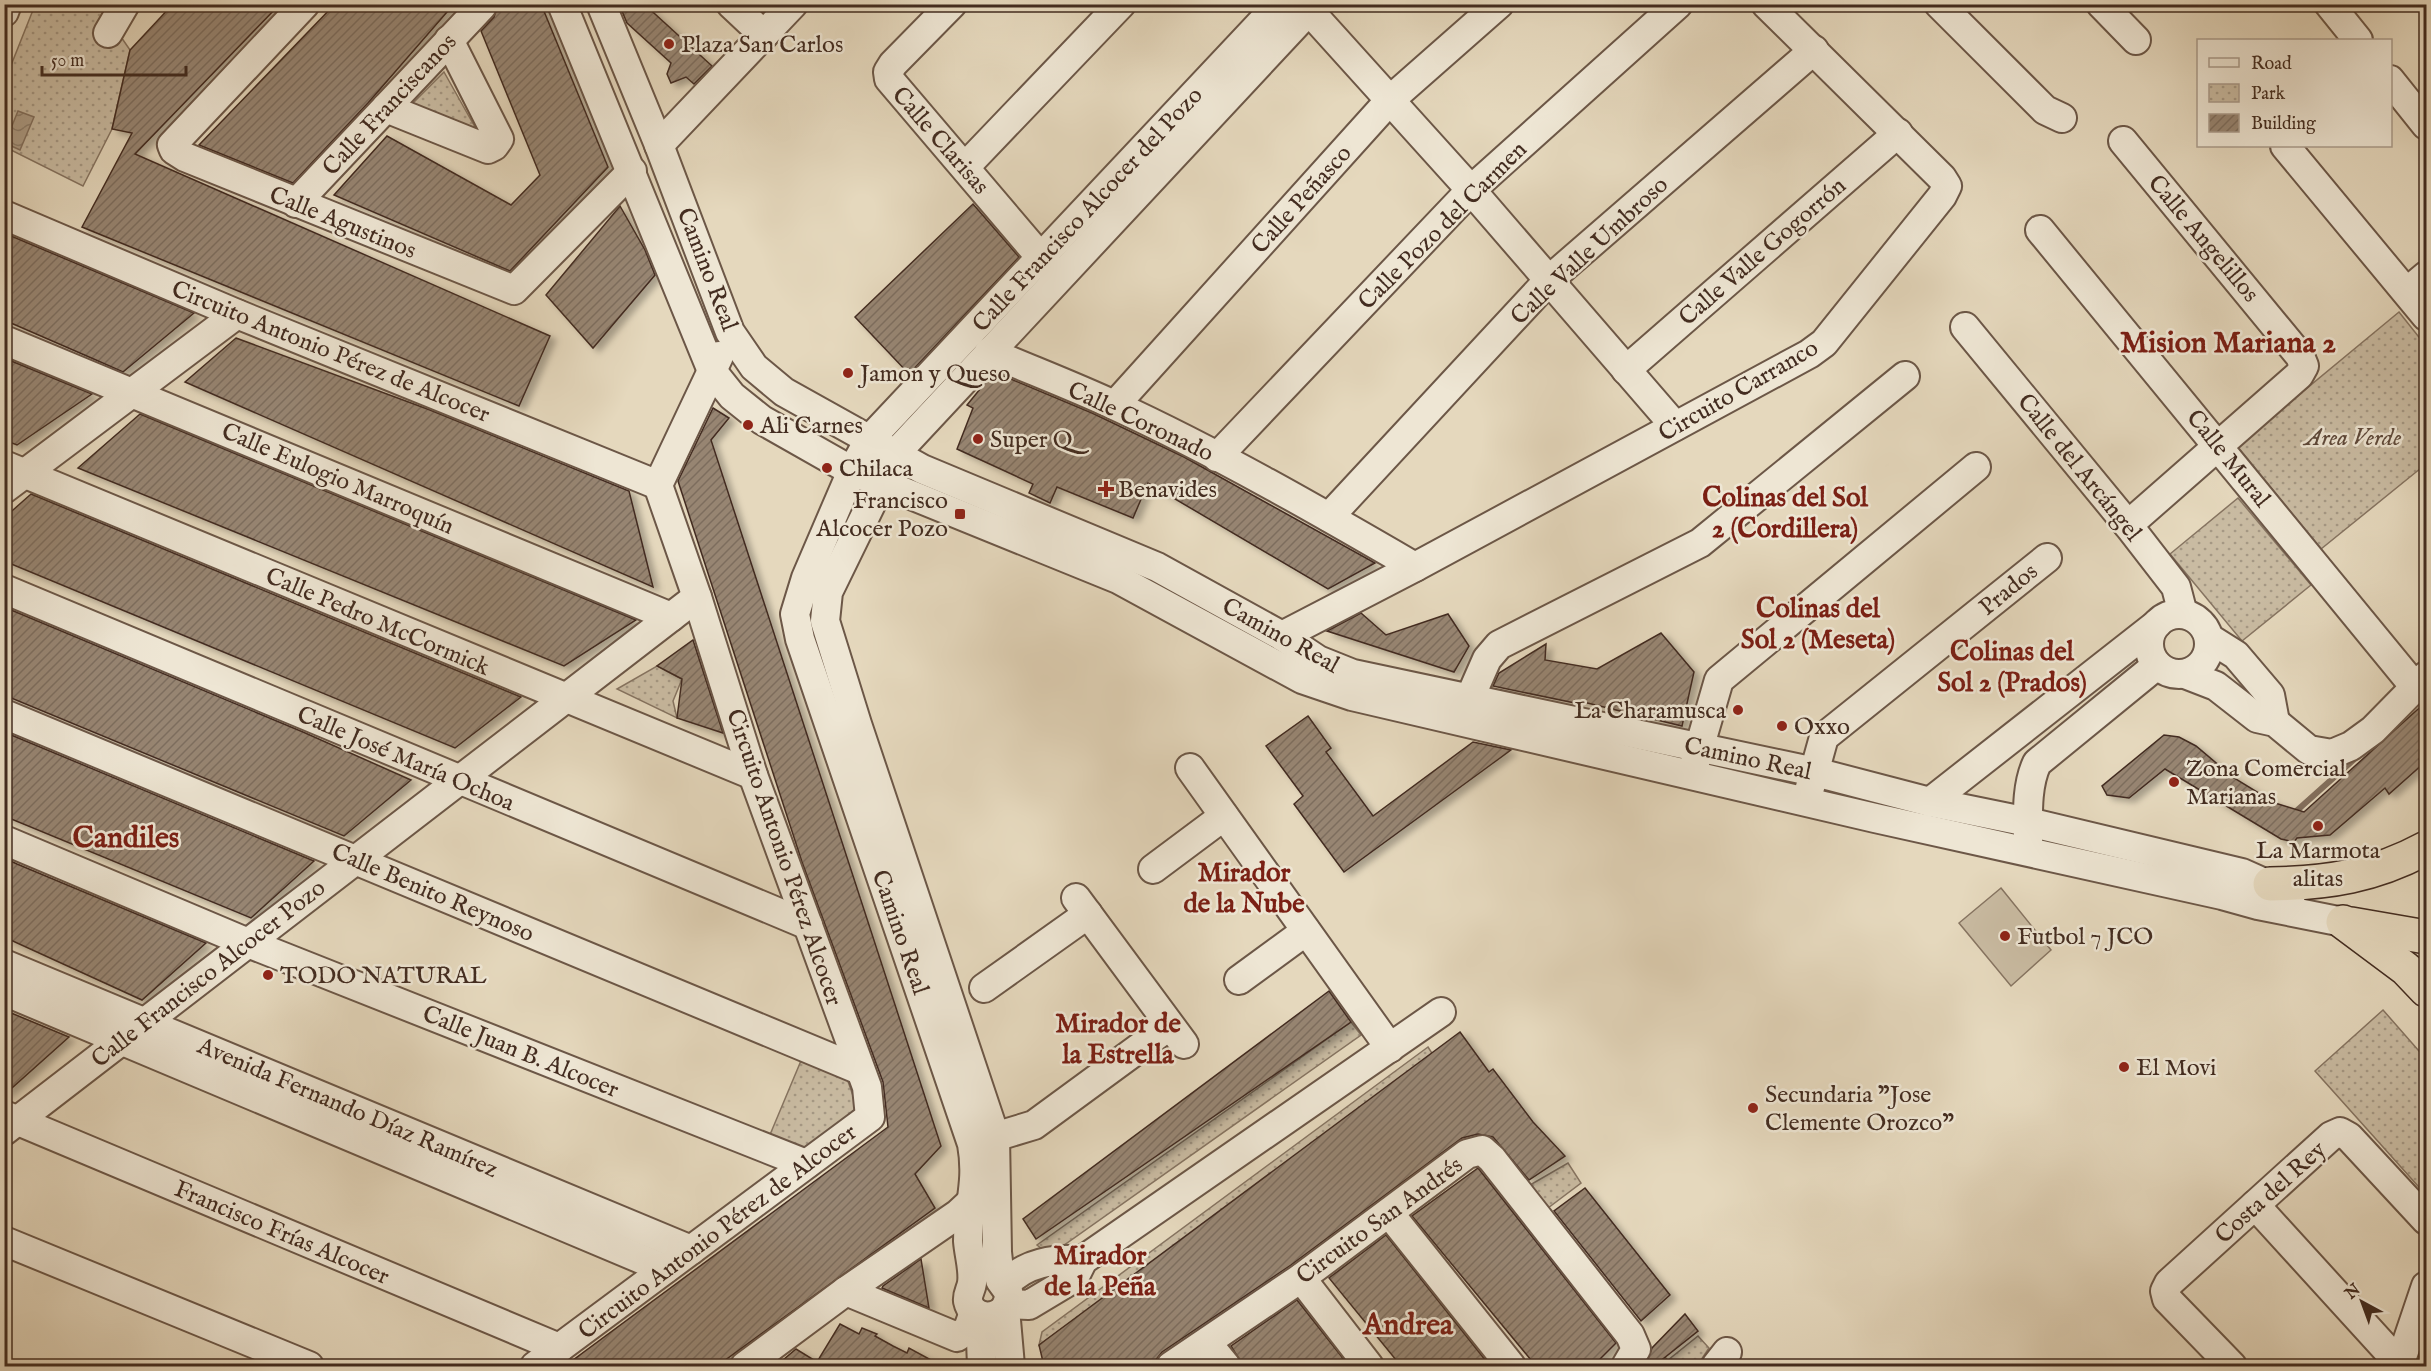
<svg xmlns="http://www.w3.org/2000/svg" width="2431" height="1371" viewBox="0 0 2431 1371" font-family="'IM FELL English',serif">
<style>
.grass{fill:#c9bba2;stroke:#867461;stroke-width:1.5}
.park{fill:url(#park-dots);stroke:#867461;stroke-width:1.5}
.water{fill:url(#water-waves);stroke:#83705e;stroke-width:1.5}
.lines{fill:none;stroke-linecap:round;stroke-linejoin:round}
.stream{stroke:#83705e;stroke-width:6}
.building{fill:url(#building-hatch);stroke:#432c20;stroke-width:1.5;filter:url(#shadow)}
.minor-casing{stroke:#6c5747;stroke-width:32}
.highway-casing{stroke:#432c20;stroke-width:36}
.minor{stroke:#eee6d4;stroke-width:28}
.highway{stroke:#e5d8bd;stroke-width:33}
.poi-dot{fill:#8f2418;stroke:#eee6d4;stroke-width:2}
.labels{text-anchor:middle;stroke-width:5;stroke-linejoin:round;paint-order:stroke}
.poi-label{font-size:24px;fill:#432c20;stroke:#eee6d4;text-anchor:start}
.street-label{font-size:24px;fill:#432c20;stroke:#eee6d4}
.park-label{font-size:24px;font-style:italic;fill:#5e493a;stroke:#eee6d4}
.quarter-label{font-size:27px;font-weight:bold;fill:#7a1f14;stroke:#eee6d4}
.district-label{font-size:30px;font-weight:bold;fill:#7a1f14;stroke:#eee6d4}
</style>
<defs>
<pattern id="park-dots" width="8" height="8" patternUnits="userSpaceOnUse" patternTransform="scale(1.5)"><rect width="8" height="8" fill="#c9bba2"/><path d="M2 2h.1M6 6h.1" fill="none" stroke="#a59884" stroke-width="1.8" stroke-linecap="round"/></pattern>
<pattern id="water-waves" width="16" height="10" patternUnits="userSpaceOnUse" patternTransform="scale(1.5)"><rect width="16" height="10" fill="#ae9e88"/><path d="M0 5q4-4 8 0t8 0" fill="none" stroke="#8f816f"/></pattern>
<pattern id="building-hatch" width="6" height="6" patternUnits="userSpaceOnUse" patternTransform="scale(1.5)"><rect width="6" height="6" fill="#978572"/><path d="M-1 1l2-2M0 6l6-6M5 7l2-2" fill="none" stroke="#7d6d5d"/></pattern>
<filter id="shadow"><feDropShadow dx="6" dy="4" stdDeviation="3" flood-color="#0004"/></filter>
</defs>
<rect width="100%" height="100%" fill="#e5d8bd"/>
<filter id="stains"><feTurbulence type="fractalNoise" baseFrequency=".00333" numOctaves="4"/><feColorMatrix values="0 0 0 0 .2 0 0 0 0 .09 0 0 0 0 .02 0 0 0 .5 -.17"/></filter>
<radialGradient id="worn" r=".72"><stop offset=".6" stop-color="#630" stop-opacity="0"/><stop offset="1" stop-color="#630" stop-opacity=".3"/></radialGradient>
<path class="grass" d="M2001 888 2051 950 2011 986 1959 923Z"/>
<g class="park">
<path d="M35 5H99L130 50 112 129 83 186 5 147 4 83Z"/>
<path d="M444 72 480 136 412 104Z"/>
<path d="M2399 312 2426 346V464L2321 549 2237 446Z"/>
<path d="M2238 498 2311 585 2242 641 2170 554Z"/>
<path d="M657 666 682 679 673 701 677 718 617 689Z"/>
<path d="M2383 1010 2426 1059V1195L2315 1071Z"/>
<path d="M1351 1022 1361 1035 1050 1255 1037 1245Z"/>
<path d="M1428 1047 1435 1058 1039 1345 1042 1332Z"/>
<path d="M803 1056 844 1070 857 1107 833 1128 800 1151 769 1137Z"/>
<path d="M1568 1163 1581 1183 1548 1208 1530 1185Z"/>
<path d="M1698 1336 1709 1348 1697 1366H1646L1641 1360 1654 1347 1668 1360Z"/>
</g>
<path class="water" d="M18 111 34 117 20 150 5 143Z"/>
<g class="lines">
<path class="stream" d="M2293 814 2359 755"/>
</g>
<g class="building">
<path d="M173 4H280L135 154 550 336 519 406 82 227 132 133 112 129 130 50Z"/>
<path d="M335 4H454L368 103 293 183 199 145Z"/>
<path d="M498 4H541L608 167 510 271 334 195 387 136 511 205 540 175 481 31 494 17Z"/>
<path d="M619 4H644L712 66 694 84 686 77 671 83 667 74 671 63 627 23Z"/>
<path d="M973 204 1019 257 909 374 855 317Z"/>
<path d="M620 206 645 250 655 275 593 348 546 295Z"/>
<path d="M4 233 194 313 123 372 96 360 4 320Z"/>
<path d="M236 338 430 410 629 491 653 587 185 382Z"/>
<path d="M4 358 92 394 17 445 4 440Z"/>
<path d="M994 372 1092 413 1184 457 1375 563 1328 589 1148 483 1133 518 1057 487 1050 503 1029 493 1033 484 957 449 973 408 967 405Z"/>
<path d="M713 408 729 418 711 440 941 1146 915 1174 935 1208 717 1366H565L888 1127 883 1082 802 862 678 481Z"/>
<path d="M140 414 636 620 564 666 78 468Z"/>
<path d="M31 494 521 697 455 748 4 561V518Z"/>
<path d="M4 607 303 732 411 780 344 836 4 695Z"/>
<path d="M1361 613 1386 635 1448 614 1469 646 1454 672 1327 631Z"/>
<path d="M1661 633 1694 672 1682 726 1575 700V703L1493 686 1499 673 1546 644 1545 660 1597 669Z"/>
<path d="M693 640 723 733 677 718 682 679 657 666Z"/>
<path d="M2427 701V752L2419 759 2423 764 2389 794 2385 788 2330 835 2297 838 2294 842 2281 839 2165 769 2129 798 2107 795 2102 786 2164 735 2179 737 2196 746 2234 778 2275 803 2304 812Z"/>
<path d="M1308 716 1331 748 1326 752 1373 816 1473 742 1511 750 1344 872 1294 804 1303 796 1266 746Z"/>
<path d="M4 732 314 861 251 918 4 816Z"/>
<path d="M4 858 17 864 206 943 142 1000 4 937Z"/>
<path d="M1329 991 1351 1022 1036 1239 1023 1219Z"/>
<path d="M4 1010 69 1037 4 1095Z"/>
<path d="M1460 1032 1489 1072 1493 1069 1533 1122 1565 1156 1529 1180 1493 1137 1478 1134 1462 1138 1291 1265 1162 1352 1151 1366H1044L1039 1345Z"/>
<path d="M1478 1168 1616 1343 1593 1366H1536L1412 1216Z"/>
<path d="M1585 1188 1670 1295 1641 1321 1554 1211Z"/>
<path d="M1386 1235 1490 1366H1401L1329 1278Z"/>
<path d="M921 1259 929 1308 882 1288 883 1286Z"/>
<path d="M1297 1300 1349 1366H1243L1231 1346Z"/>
<path d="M1685 1314 1698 1331 1654 1366H1645L1652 1348Z"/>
<path d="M840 1324 859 1334 862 1328 877 1334 875 1336 893 1346 907 1353 909 1348 942 1366H776L796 1349 817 1362Z"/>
</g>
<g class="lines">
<defs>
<g id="minor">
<path d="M305 4 172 145 174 150 185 157 514 290 632 171"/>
<path d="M562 4 712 371 732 396 762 420 852 471 1118 579 1302 679 1352 696 1875 818 2222 895 2258 905 2343 922"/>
<path d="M601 4 659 145 730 332 754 367 784 392 922 469 1157 567 1282 636 1318 660 1353 674 1815 772 1930 802 2028 822 2242 873 2291 895"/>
<path d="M731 4 764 35"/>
<path d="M952 4 893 64 888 72 889 79 1054 273"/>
<path d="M1939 4 2045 110 2062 118"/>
<path d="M2101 4 2136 40"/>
<path d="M2329 4 2358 40"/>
<path d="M4 12 7 4"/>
<path d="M1313 15 1471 190 1675 426"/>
<path d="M108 33 125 4"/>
<path d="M2390 80 2426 125"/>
<path d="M386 108 488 149 494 146 499 139 449 40"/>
<path d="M2123 141 2300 356 2304 366 2299 375 2128 525"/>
<path d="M659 145 793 4"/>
<path d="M2285 146 2426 316"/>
<path d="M965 167 1121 4"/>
<path d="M296 203 482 6"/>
<path d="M4 215 237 314 658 485"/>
<path d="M2040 230 2415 687"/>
<path d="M2407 292 2426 276"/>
<path d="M1965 327 2128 525 2176 587 2183 614"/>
<path d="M4 340 671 617"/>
<path d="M989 352C1031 370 1073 386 1114 405 1218 453 1317 510 1415 567"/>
<path d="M1626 370 1898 133"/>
<path d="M1115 405 1390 100 1499 4"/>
<path d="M1217 457 1471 190 1678 4"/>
<path d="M4 465 753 775"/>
<path d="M4 489 237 314"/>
<path d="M1329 517 1549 280 1814 50"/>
<path d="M4 589 808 925"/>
<circle cx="2179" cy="644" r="30"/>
<path d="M1282 636 1415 567 1809 354 1824 343 1942 196 1947 186 1942 178 1766 4"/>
<path d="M2209 638 2236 655 2270 695 2275 722"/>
<path d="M2185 674 2216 686 2257 718 2275 722 2309 750 2332 754 2351 746 2373 730 2426 676"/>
<path d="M4 714 860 1070"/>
<path d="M1462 716 1487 659 1499 645 1700 543 1905 376"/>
<path d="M1694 766 1719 680 1976 467"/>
<path d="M1190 768 1390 1048"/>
<path d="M1809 791 1824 737 2047 558"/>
<path d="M1930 802 2157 624"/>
<path d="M4 840 248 943 806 1164"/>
<path d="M2028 841C2028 816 2026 786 2037 763L2157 665"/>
<path d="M1153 869 1224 816"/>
<path d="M1076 898 1184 1044"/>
<path d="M4 964 691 1250"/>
<path d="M1239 980 1306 931"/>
<path d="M984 988 1088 914"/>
<path d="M4 991 665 1269"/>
<path d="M4 1115 559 1348"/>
<path d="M4 1131 697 597"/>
<path d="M978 1142 1034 1125 1169 1026"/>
<path d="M2255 1205 2399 1363"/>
<path d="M1389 1213 1511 1366"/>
<path d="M4 1241 309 1366"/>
<path d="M1301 1278 1369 1366"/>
<path d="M1005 1285C1025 1262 1054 1259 1083 1260"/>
<path d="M846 1291 957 1337 968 1329 974 1312"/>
<path d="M1008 1304 1029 1305 1074 1278 1083 1260 1441 1012"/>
<path d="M1005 1309C994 1320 972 1320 968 1301 967 1294 971 1290 972 1283 974 1270 969 1255 968 1241 968 1205 979 1183 972 1144L800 639 795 614 806 578 852 471 869 440 1279 4"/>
<path d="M980 1315 982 1366"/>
<path d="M1208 1344 1226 1366"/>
<path d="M535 1366 870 1117 867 1087 753 775 697 597 658 485 719 356"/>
<path d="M745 1366 846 1291 958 1214 972 1201"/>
<path d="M1010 1366 1005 1309 1009 1299 1008 1291 1000 1280 997 1252 995 1136 857 724 825 621 828 592 896 453 1299 21"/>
<path d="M1171 1366 1301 1278 1467 1154 1482 1150 1492 1159 1630 1335 1636 1349 1626 1366"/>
<path d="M1716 1366 1727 1352"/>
<path d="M2232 1366 2167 1299 2165 1291 2169 1283 2331 1136 2340 1132 2349 1137 2426 1220"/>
<path d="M2399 1366 2426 1286"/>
</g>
<g id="highway">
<path d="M2270 884C2329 883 2374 876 2426 848"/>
<path d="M2343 922 2406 969 2426 990"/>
<path d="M2351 924 2426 937"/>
</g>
</defs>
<use href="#minor" class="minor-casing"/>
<use href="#highway" class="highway-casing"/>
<use href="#minor" class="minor"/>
<use href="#highway" class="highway"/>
</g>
<g class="poi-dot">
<circle cx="669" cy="44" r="6"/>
<circle cx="848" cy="373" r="6"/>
<circle cx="748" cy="425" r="6"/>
<circle cx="978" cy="439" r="6"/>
<circle cx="827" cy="468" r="6"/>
<path d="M1103 480h6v6h6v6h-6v6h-6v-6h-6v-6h6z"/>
<rect x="954" y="508" width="12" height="12" rx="3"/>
<circle cx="1738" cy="710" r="6"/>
<circle cx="1782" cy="726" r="6"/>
<circle cx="2174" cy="782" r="6"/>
<circle cx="2318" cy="826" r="6"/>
<circle cx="2005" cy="936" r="6"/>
<circle cx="268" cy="975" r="6"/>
<circle cx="2124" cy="1067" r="6"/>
<circle cx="1753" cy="1108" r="6"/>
</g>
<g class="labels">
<g class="poi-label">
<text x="681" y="52">Plaza San Carlos</text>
<text x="860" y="381">Jamon y Queso</text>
<text x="760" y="433">Ali Carnes</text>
<text x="990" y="447">Super Q</text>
<text x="839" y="476">Chilaca</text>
<text x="1118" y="497">Benavides</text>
<text x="948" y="508" text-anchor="end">Francisco<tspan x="948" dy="28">Alcocer Pozo</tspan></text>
<text x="1726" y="718" text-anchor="end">La Charamusca</text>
<text x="1794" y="734">Oxxo</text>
<text x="2186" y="776">Zona Comercial<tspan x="2186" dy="28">Marianas</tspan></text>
<text x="2318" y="858" text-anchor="middle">La Marmota<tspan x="2318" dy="28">alitas</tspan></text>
<text x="2017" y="944">Futbol 7 JCO</text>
<text x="280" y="983">TODO NATURAL</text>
<text x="2136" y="1075">El Movi</text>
<text x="1765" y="1102">Secundaria "Jose<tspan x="1765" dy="28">Clemente Orozco"</tspan></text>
</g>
<g class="street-label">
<text transform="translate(389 104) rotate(-47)" y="8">Calle Franciscanos</text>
<text transform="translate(941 140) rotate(49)" y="8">Calle Clarisas</text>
<text transform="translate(1301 199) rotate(-48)" y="8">Calle Peñasco</text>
<text transform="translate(1087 209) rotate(-47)" y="8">Calle Francisco Alcocer del Pozo</text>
<text transform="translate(343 222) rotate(22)" y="8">Calle Agustinos</text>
<text transform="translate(1442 225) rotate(-45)" y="8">Calle Pozo del Carmen</text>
<text transform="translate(2204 238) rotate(50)" y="8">Calle Angelillos</text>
<text transform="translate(1589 250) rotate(-43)" y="8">Calle Valle Umbroso</text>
<text transform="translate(1762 251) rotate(-41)" y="8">Calle Valle Gogorrón</text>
<text transform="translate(708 269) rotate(69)" y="8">Camino Real</text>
<text transform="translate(331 351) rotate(22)" y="8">Circuito Antonio Pérez de Alcocer</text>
<text transform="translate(1738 390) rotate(-30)" y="8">Circuito Carranco</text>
<text transform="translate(1141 421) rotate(25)" y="8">Calle Coronado</text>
<text transform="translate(2229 458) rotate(51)" y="8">Calle Mural</text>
<text transform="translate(2080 467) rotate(51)" y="8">Calle del Arcángel</text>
<text transform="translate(338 478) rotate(23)" y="8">Calle Eulogio Marroquín</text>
<text transform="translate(2008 589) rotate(-39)" y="8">Prados</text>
<text transform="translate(378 621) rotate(23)" y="8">Calle Pedro McCormick</text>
<text transform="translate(1281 635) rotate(29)" y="8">Camino Real</text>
<text transform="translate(406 758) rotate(23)" y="8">Calle José María Ochoa</text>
<text transform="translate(1748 758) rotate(12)" y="8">Camino Real</text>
<text transform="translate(785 857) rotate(71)" y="8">Circuito Antonio Pérez Alcocer</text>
<text transform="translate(433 892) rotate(23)" y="8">Calle Benito Reynoso</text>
<text transform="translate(901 932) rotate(71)" y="8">Camino Real</text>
<text transform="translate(208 973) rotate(-38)" y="8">Calle Francisco Alcocer Pozo</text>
<text transform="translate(521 1051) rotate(22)" y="8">Calle Juan B. Alcocer</text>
<text transform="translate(348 1107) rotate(23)" y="8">Avenida Fernando Díaz Ramírez</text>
<text transform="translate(2270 1192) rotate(-42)" y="8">Costa del Rey</text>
<text transform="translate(1379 1220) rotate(-36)" y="8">Circuito San Andrés</text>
<text transform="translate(717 1231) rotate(-37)" y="8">Circuito Antonio Pérez de Alcocer</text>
<text transform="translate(282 1232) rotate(23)" y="8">Francisco Frías Alcocer</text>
</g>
<g class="park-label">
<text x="2353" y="445">Area Verde</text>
</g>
<g class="quarter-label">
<text x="1785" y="506">Colinas del Sol<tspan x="1785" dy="31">2 (Cordillera)</tspan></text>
<text x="1818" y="617">Colinas del<tspan x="1818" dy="31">Sol 2 (Meseta)</tspan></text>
<text x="2012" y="660">Colinas del<tspan x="2012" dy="31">Sol 2 (Prados)</tspan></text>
<text x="1244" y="881">Mirador<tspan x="1244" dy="31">de la Nube</tspan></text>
<text x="1118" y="1032">Mirador de<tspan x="1118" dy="31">la Estrella</tspan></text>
<text x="1100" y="1264">Mirador<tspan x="1100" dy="31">de la Peña</tspan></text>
</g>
<g class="district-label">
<text x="2228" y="352">Mision Mariana 2</text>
<text x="126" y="847">Candiles</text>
<text x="1408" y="1334">Andrea</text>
</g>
</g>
<rect width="2431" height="1371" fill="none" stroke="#e5d8bd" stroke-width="24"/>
<rect x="6" y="6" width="2419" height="1359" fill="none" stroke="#432c20" stroke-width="3"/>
<rect x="12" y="12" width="2407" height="1347" fill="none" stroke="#432c20" stroke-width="1.5"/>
<rect x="2197" y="39" width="195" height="108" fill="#eee6d4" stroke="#aa9c8c" stroke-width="1.5"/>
<rect x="2209" y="58" width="30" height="9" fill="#eee6d4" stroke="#aa9c8c" stroke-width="1.5"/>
<text x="2251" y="69" font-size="18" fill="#432c20">Road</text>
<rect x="2209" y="84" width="30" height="18" fill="url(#park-dots)" stroke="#aa9c8c" stroke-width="1.5"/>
<text x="2251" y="99" font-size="18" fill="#432c20">Park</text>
<rect x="2209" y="114" width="30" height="18" fill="url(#building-hatch)" stroke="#aa9c8c" stroke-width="1.5"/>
<text x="2251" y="129" font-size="18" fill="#432c20">Building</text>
<g transform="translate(2362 1302) rotate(319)" stroke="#eee6d4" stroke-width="4.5" paint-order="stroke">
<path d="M0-4.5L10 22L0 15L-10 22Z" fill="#432c20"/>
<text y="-9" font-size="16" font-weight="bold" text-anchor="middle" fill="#432c20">N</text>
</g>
<path d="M42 66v9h144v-9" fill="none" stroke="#432c20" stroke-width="3"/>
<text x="51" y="66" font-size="18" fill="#432c20" stroke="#eee6d4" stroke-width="4.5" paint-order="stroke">50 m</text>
<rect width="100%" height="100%" filter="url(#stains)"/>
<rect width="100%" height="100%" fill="url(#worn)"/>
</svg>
